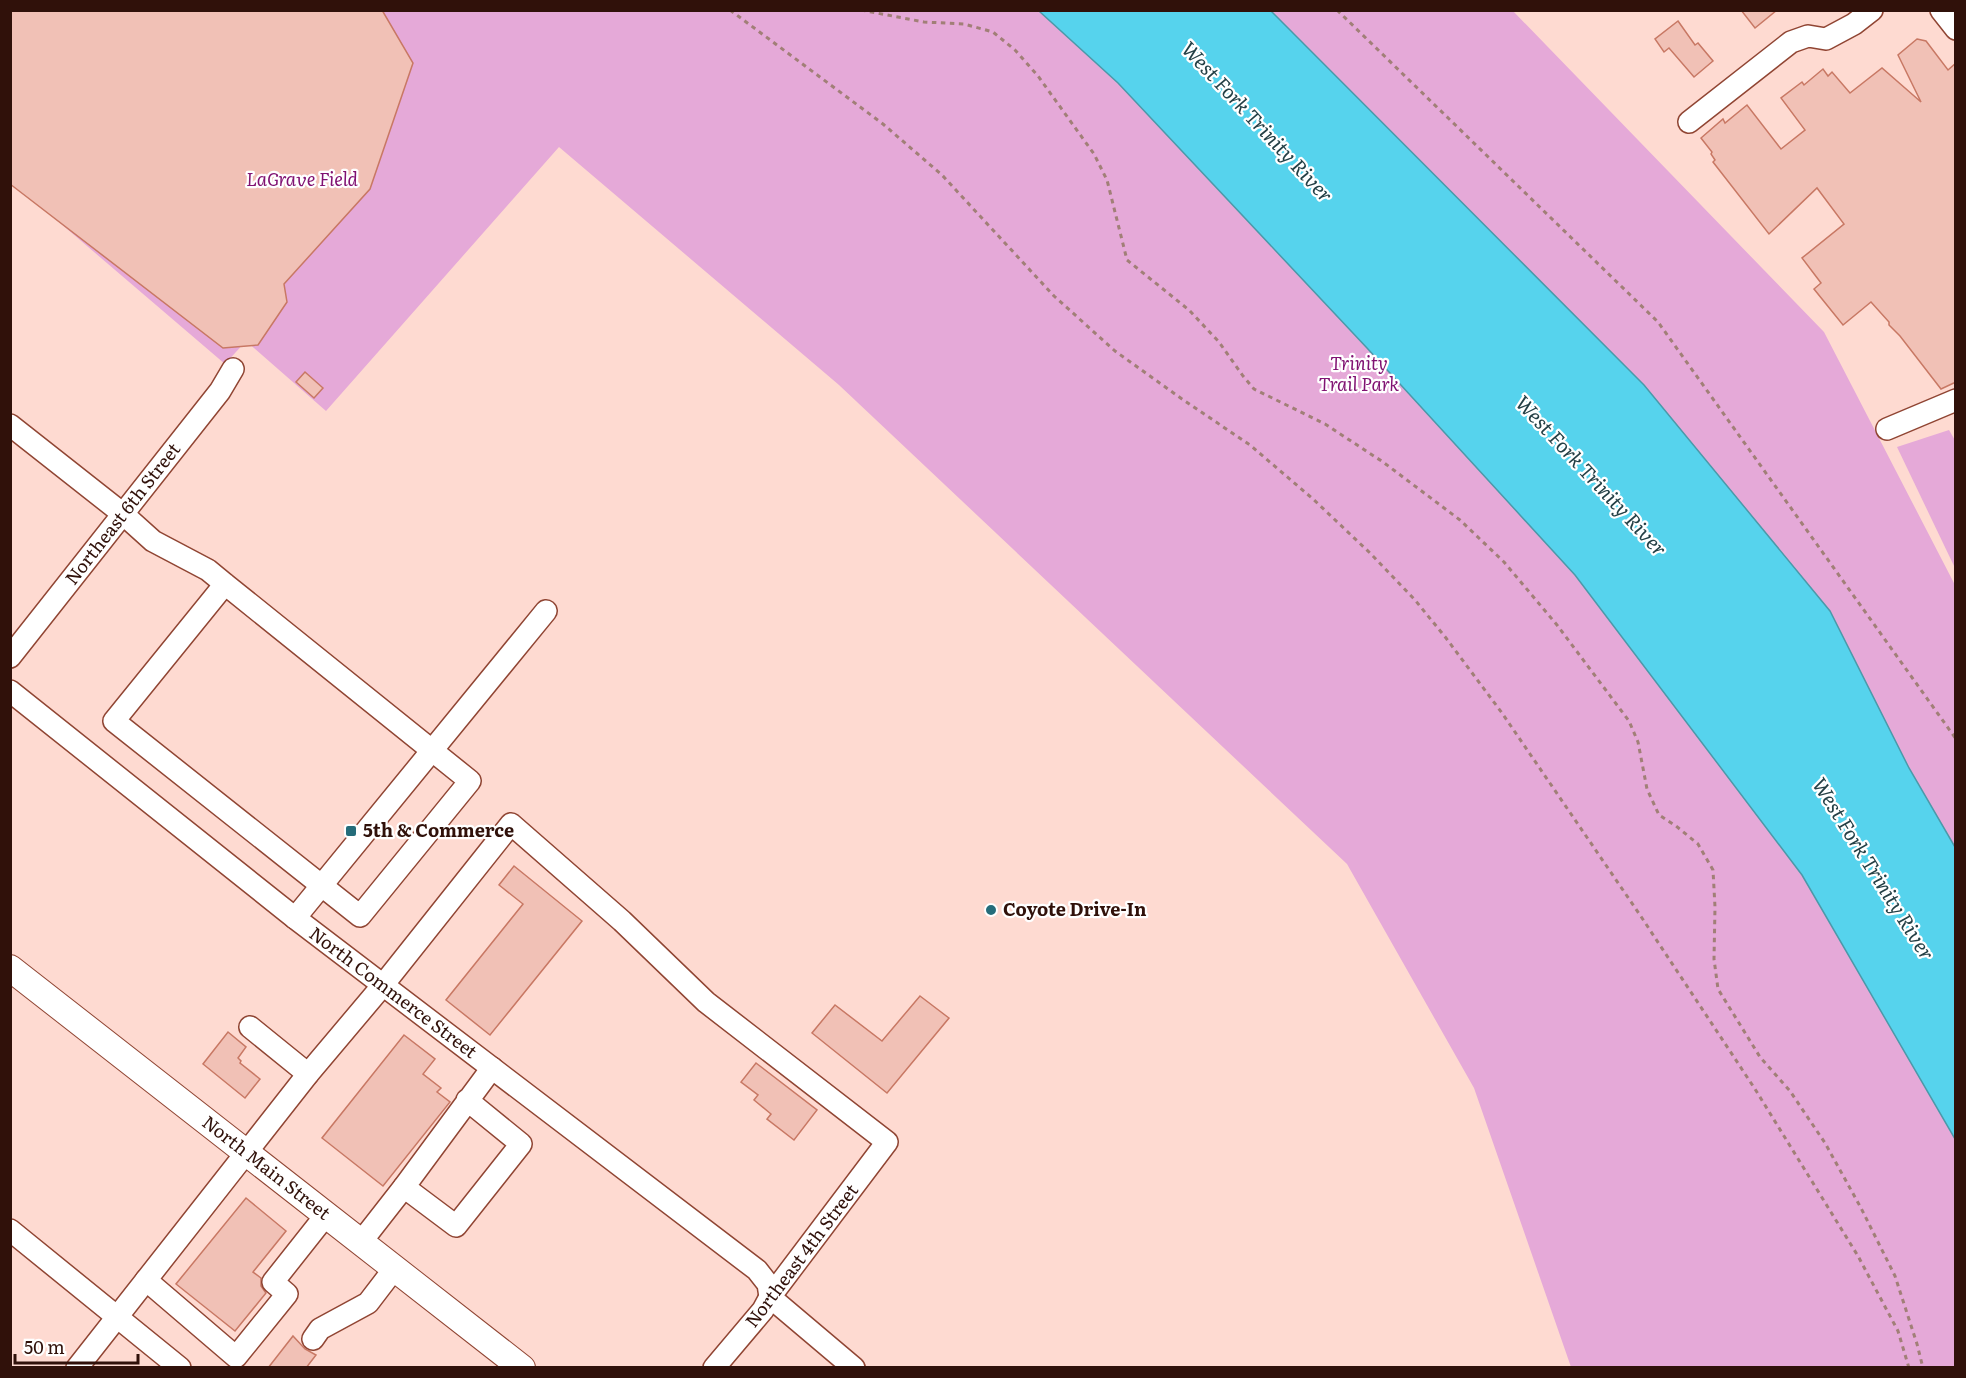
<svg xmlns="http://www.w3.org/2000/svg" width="1966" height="1378" viewBox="0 0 1966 1378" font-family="Literata,serif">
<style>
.green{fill:#e5a9d8}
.water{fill:#56d3ed;stroke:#4b99a9;stroke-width:1.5}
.building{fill:#f1c1b6;stroke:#c87864;stroke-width:1.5}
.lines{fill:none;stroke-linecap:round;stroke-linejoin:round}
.minor-casing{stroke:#904533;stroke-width:24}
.major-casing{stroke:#904533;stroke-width:28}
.path{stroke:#a17f77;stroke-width:3;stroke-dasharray:4.5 4.5;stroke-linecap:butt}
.minor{stroke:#fff;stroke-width:21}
.major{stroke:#fff;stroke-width:26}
.poi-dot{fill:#256c7a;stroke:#fff;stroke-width:2}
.labels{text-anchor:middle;stroke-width:4.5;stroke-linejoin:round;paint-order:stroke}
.park-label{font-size:18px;font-style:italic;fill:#801272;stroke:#fff}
.street-label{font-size:18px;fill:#30110a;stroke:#fff}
.poi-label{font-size:18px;font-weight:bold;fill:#30110a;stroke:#fff;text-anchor:start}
.water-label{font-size:20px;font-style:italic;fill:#244046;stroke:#fff}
</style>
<rect width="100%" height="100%" fill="#fedad1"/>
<g class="green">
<path d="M11 11H1513L1824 332 1955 585V1367H1571L1474 1088 1347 864 839 385 559 147 326 411 246 341 225 364 11 181Z"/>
<path d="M1949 430 1956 442 1955 568 1897 447Z"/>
</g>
<path class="water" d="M1039 11H1271L1644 385 1830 611 1909 768 1955 847V1139L1802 875 1575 575 1367 348 1118 83Z"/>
<g class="building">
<path d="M10 10H382L413 63 370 189 284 284 287 302 258 345 223 348 10 184Z"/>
<path d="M1741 10H1777L1755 28Z"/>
<path d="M1678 21 1695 45 1698 43 1713 61 1694 77 1669 48 1664 52 1655 39Z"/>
<path d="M1917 39 1926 41 1948 70 1956 63V382L1941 389 1900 336 1889 325V322L1871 302 1843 325 1814 289 1821 283 1802 258 1844 224 1817 188 1769 234 1713 162 1715 160 1711 154 1712 152 1701 138 1723 119 1725 123 1747 105 1781 149 1805 130 1781 98 1802 82 1804 85 1823 69 1828 76 1832 72 1850 93 1882 68 1921 102 1898 55Z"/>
<path d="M305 372 323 388 314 398 296 382Z"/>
<path d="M514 866 582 921 490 1035 446 1000 523 904 499 885Z"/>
<path d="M920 996 949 1018 887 1093 812 1033 835 1005 882 1041Z"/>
<path d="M228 1032 246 1047 238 1058 241 1061 240 1063 260 1079 245 1098 203 1064Z"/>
<path d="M404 1035 435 1059 423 1074 441 1088 437 1092 450 1102 383 1186 322 1138Z"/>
<path d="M756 1063 817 1110 794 1140 767 1119 771 1114 754 1100 758 1095 741 1082Z"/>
<path d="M246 1198 286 1231 253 1272 261 1278V1286L266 1293 235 1331 176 1284Z"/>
<path d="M293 1336 305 1349 316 1355 306 1368H268Z"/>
</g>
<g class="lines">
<defs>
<g id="minor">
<path d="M1941 10 1956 29"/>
<path d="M1689 122 1791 42 1808 36 1826 39 1854 24 1872 10"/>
<path d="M10 425 123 514 153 541 208 570 225 584 470 781 360 916 114 721 225 584"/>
<path d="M1887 429 1956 400"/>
<path d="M10 657 220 391 233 369"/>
<path d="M10 691 295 918 757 1270 768 1284 770 1297"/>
<path d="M295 918 546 611"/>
<path d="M250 1027 308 1074"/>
<path d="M467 1100 521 1144 456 1226 404 1187 492 1068"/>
<path d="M10 1230 180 1368"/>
<path d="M361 1242 404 1187"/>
<path d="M146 1280 236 1357 287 1294 273 1282 326 1215"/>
<path d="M770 1297 854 1368"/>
<path d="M313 1339 320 1329 368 1303 394 1269"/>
<path d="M77 1368 308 1074 383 985 511 824 622 921 706 1002 887 1142 770 1297 763 1310 714 1368"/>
</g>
<path id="major" d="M10 968 522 1368"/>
</defs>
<use href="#minor" class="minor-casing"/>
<use href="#major" class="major-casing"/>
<g class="path">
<path d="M730 10 883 124 942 175 1054 296 1115 351 1182 399 1250 445 1313 499 1370 553 1415 600 1446 638 1502 713 1640 915 1755 1089 1858 1256 1898 1331 1909 1368"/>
<path d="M861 10 924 22 964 24 993 32 1015 50 1038 76 1094 154 1107 180 1127 260 1189 310 1219 342 1243 376 1254 389 1325 424 1383 462 1460 520 1504 562 1557 625 1629 721 1638 742 1647 789 1659 815 1676 826 1698 844 1713 870 1715 907 1714 959 1718 989 1760 1057 1790 1091 1825 1143 1861 1208 1895 1276 1917 1344 1923 1368"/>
<path d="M1337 10 1658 322 1956 739"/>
</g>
<use href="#minor" class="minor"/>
<use href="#major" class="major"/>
</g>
<g class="poi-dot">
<rect x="345" y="825" width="12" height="12" rx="3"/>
<circle cx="991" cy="910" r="6"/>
</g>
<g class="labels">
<g class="park-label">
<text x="302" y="186">LaGrave Field</text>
<text x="1359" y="370">Trinity<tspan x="1359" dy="21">Trail Park</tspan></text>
</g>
<g class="street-label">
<text transform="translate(123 514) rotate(-52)" y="6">Northeast 6th Street</text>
<text transform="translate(393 993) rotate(37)" y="6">North Commerce Street</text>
<text transform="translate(266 1168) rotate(38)" y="6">North Main Street</text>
<text transform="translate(802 1256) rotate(-53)" y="6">Northeast 4th Street</text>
</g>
<g class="poi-label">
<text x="363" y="837">5th &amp; Commerce</text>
<text x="1003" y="916">Coyote Drive-In</text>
</g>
<g class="water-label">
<text transform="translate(1257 122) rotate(47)" y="7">West Fork Trinity River</text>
<text transform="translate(1591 476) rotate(47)" y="7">West Fork Trinity River</text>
<text transform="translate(1873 869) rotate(58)" y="7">West Fork Trinity River</text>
</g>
</g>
<rect width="1966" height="1378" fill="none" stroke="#30110a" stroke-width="24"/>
<path d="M15 1354v9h123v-9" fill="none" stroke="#30110a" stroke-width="3"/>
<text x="24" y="1354" font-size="18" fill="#30110a" stroke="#ffffff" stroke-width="4.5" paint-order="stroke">50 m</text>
</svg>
